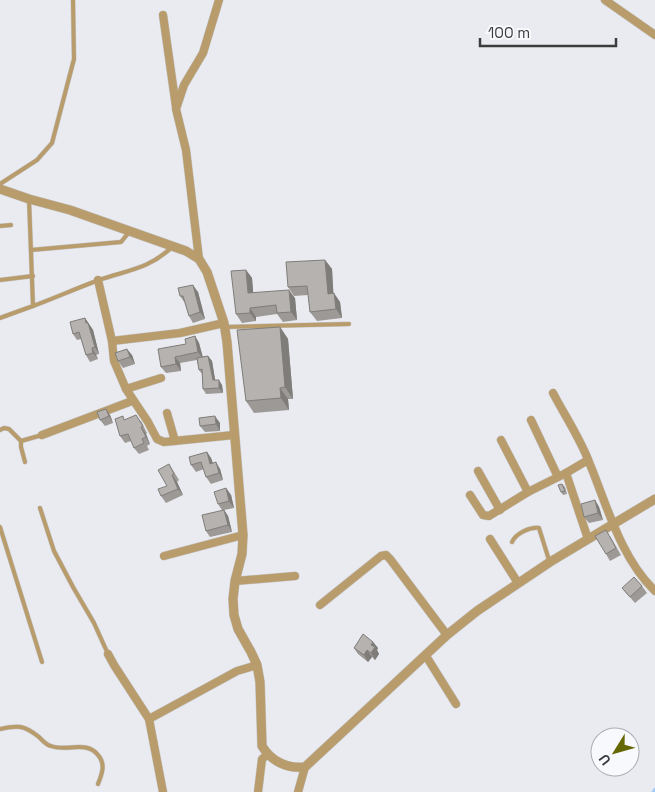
<svg xmlns="http://www.w3.org/2000/svg" width="655" height="792" viewBox="0 0 655 792" font-family="'Space Grotesk',sans-serif">
<style>
.lines{fill:none;stroke-linecap:round;stroke-linejoin:round}
.stream{stroke:#9ec9f9;stroke-width:2.5}
.service-casing{stroke:#c7c8cc;stroke-width:5}
.minor-casing{stroke:#c7c8cc;stroke-width:9}
.tertiary-casing{stroke:#c7c8cc;stroke-width:10}
.service{stroke:#b99c6c;stroke-width:4}
.minor{stroke:#b99c6c;stroke-width:8}
.tertiary{stroke:#b99c6c;stroke-width:9}
.wall{fill:#9d9996}
.shaded-wall{fill:#7f7d7a}
.building{fill:#b6b2af;stroke:#7f7d7a}
</style>
<rect width="100%" height="100%" fill="#eaebf0"/>
<g class="lines">
<path class="stream" d="M653 792 655 789"/>
<defs>
<g id="service">
<path d="M0 184 37 160 52 143 74 59 73 0"/>
<path d="M0 226 11 225"/>
<path d="M31 250 121 242 130 231"/>
<path d="M0 280 33 276"/>
<path d="M33 306C55 298 77 288 99 280 128 270 149 269 172 247"/>
<path d="M0 318 33 306 29 199"/>
<path d="M225 327 349 324"/>
<path d="M0 430 4 428 9 429 21 441 42 435"/>
<path d="M21 441V447L25 462"/>
<path d="M40 508 54 551 73 587 94 623 108 654"/>
<path d="M0 527 42 662"/>
<path d="M512 542C516 533 530 527 539 528L549 560"/>
<path d="M0 729C18 725 24 725 39 737 42 740 46 745 51 746 67 752 86 740 98 755 106 764 102 774 98 784"/>
</g>
<g id="minor">
<path d="M605 0 655 35"/>
<path d="M163 15 176 107"/>
<path d="M199 259 186 150 176 109 184 85 203 53 219 0"/>
<path d="M98 280 112 341 114 361 126 389 148 422 157 439 164 442 234 435"/>
<path d="M112 341 180 333 224 323"/>
<path d="M126 389 161 378"/>
<path d="M553 393C565 416 580 438 589 462 607 505 620 557 655 591"/>
<path d="M167 413 175 441"/>
<path d="M531 420 558 477"/>
<path d="M42 435 132 401"/>
<path d="M501 440 528 492"/>
<path d="M478 471 500 510"/>
<path d="M566 473 588 460"/>
<path d="M470 495 483 515 489 516 528 492 566 473 588 539"/>
<path d="M490 539 518 583"/>
<path d="M164 556 243 535"/>
<path d="M235 581 295 576"/>
<path d="M320 605 381 556 386 555 390 559 447 635"/>
<path d="M108 654 114 665 149 719 163 792"/>
<path d="M426 656 456 704"/>
<path d="M149 719 237 671 257 665"/>
<path d="M258 792 262 759 267 755"/>
<path d="M298 792 305 767"/>
</g>
<path id="tertiary" d="M0 189 29 199 70 210 186 251 199 259 207 272 224 323 227 342 243 535 242 554 235 581 233 599 234 615 238 629 251 652 257 665 260 682 262 746C271 761 287 769 305 767L447 635 477 611 550 562 655 499"/>
</defs>
<use href="#service" class="service-casing"/>
<use href="#minor" class="minor-casing"/>
<use href="#tertiary" class="tertiary-casing"/>
<use href="#service" class="service"/>
<use href="#minor" class="minor"/>
<use href="#tertiary" class="tertiary"/>
</g>
<g class="wall">
<path d="M325 260 332 269 333 293 340 302 342 318 317 321 310 312 308 295 294 296 288 287Z"/>
<path d="M246 270 252 278 253 293 295 298 297 320 283 322 277 314 256 317V321L242 323 236 314Z"/>
<path d="M198 292 205 319 193 323 189 316 185 303 180 296Z"/>
<path d="M85 318 93 330 99 354 96 355 98 359 90 362 86 355 81 339 77 340 73 334Z"/>
<path d="M280 327 288 339 293 399H288L289 410 254 413 246 401Z"/>
<path d="M195 336 199 343 203 357 208 356 212 361 215 380 222 385 223 393 206 394 203 389 202 374 199 370 197 360 180 363 181 371 166 373 161 367Z"/>
<path d="M132 355 135 364 123 368 118 361Z"/>
<path d="M110 415 113 423 105 426 100 420Z"/>
<path d="M125 419 141 421 147 433 146 434 150 444 147 446 149 450 139 454 134 448 131 441 125 443 120 436Z"/>
<path d="M220 423V431L205 432 200 426Z"/>
<path d="M207 452 211 458 213 463 220 469 223 480 211 484 206 477 204 469 196 472 191 465Z"/>
<path d="M169 464 179 480 177 482 183 495 166 503 161 496 167 486Z"/>
<path d="M562 484 565 487 567 494 563 495 561 492Z"/>
<path d="M226 488 231 495 234 508 224 510 228 516 232 532 210 537 206 531 222 510 218 504Z"/>
<path d="M595 500 599 507 603 520 589 523 584 517Z"/>
<path d="M610 536 621 555 610 561 606 554Z"/>
<path d="M642 586 647 593 635 603 622 588Z"/>
<path d="M373 642 378 648 377 650 379 654 375 660 372 657 368 662 358 654 354 648Z"/>
</g>
<g class="shaded-wall">
<path d="M325 260 332 269 334 303 328 294Z"/>
<path d="M246 270 252 278 254 302 248 293Z"/>
<path d="M193 285 198 292 205 319 200 312Z"/>
<path d="M289 290 295 298 297 320 291 312Z"/>
<path d="M334 293 340 302 342 318 336 309Z"/>
<path d="M250 308 256 317V321L250 313Z"/>
<path d="M85 318 93 330 99 354 95 347Z"/>
<path d="M280 327 288 339 293 399 285 387Z"/>
<path d="M195 336 199 343 203 359 198 352Z"/>
<path d="M92 348 96 355 98 359 93 353Z"/>
<path d="M127 349 132 355 135 364 130 357Z"/>
<path d="M208 356 212 361 216 385 213 380Z"/>
<path d="M175 357 180 363 181 371 176 364Z"/>
<path d="M219 380 222 385 223 393 219 388Z"/>
<path d="M280 388 288 399 289 410 281 398Z"/>
<path d="M106 409 110 415 113 423 109 416Z"/>
<path d="M215 416 220 423V431L216 424Z"/>
<path d="M141 427 146 434 150 444 146 437Z"/>
<path d="M207 452 211 458 215 471 210 464Z"/>
<path d="M216 462 220 469 223 480 219 473Z"/>
<path d="M172 475 177 482 183 495 178 489Z"/>
<path d="M226 488 231 495 234 508 229 501Z"/>
<path d="M595 500 599 507 603 520 598 513Z"/>
<path d="M224 510 228 516 232 532 228 525Z"/>
<path d="M373 642 378 648 377 650 379 654 375 660 371 653V645Z"/>
<path d="M367 650 372 657 368 662 364 655Z"/>
</g>
<g class="building">
<path d="M325 260 328 294 334 293 336 309 310 312 307 286 288 287 286 262Z"/>
<path d="M246 270 248 293 289 290 291 312 277 313 276 305 250 308V313L236 314 231 271Z"/>
<path d="M193 285 200 312 189 316 183 296H180L178 288Z"/>
<path d="M85 318 86 323H88L95 347 92 348 93 353 86 355 79 332 73 334 70 322Z"/>
<path d="M280 327 285 387 280 388 281 398 246 401 237 330Z"/>
<path d="M195 336 198 352 175 357 176 364 161 367 158 349 186 344 185 339Z"/>
<path d="M127 349 130 357 118 361 115 353Z"/>
<path d="M208 356 213 380H219V388L203 389 202 369 199 370 197 358Z"/>
<path d="M106 409 109 416 100 420 97 412Z"/>
<path d="M136 415 143 426 141 427 146 437 142 439 144 443 134 448 128 434 120 436 115 419 123 416 124 420Z"/>
<path d="M215 416 216 424 200 426 199 418Z"/>
<path d="M207 452 210 464 216 462 219 473 206 477 201 462 191 465 189 457Z"/>
<path d="M169 464 174 474 172 475 178 489 161 496 158 489 167 486 158 470Z"/>
<path d="M562 484 565 491 561 492 558 485Z"/>
<path d="M226 488 229 501 218 504 214 492Z"/>
<path d="M595 500 598 513 584 517 581 504Z"/>
<path d="M224 510 228 525 206 531 202 515Z"/>
<path d="M606 530 616 548 606 554 595 536Z"/>
<path d="M634 577 642 586 630 597 622 588Z"/>
<path d="M363 634 373 642 371 645 375 647 371 653 367 650 364 655 354 648Z"/>
</g>
<g transform="translate(615 752) rotate(233)"><circle r="24" fill="#f7f9fd" stroke="#acadb1"/>
<path d="M0-4L9 19L0 12L-9 19Z" fill="#656703"/>
<text y="-8" font-size="14" font-weight="bold" text-anchor="middle" fill="#3c3c3e">U</text>
</g>
<path d="M480 38v8h136v-8" fill="none" stroke="#3c3c3e" stroke-width="2.5"/>
<text x="488" y="38" font-size="15" fill="#3c3c3e" stroke="#f7f9fd" stroke-width="4" paint-order="stroke">100 m</text>
</svg>
